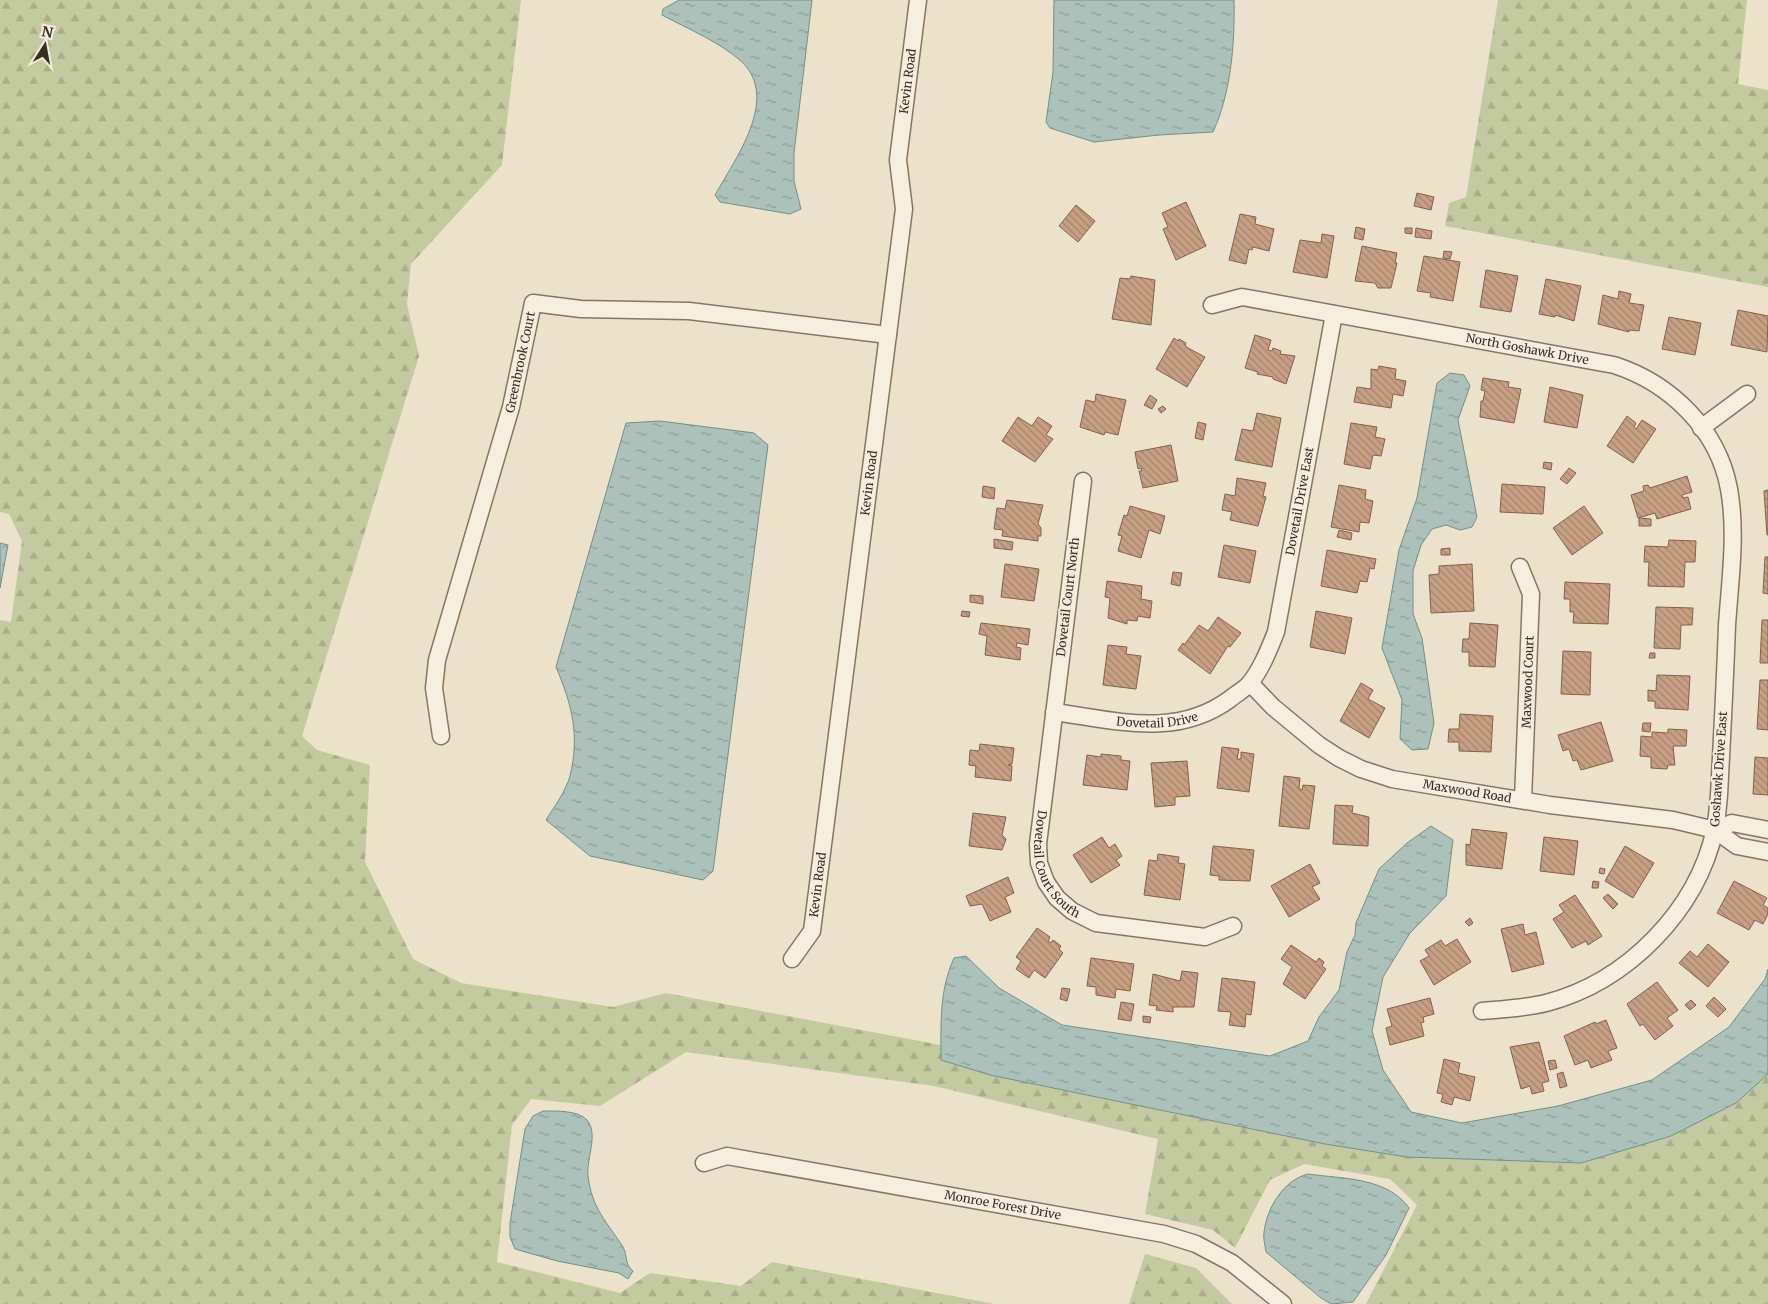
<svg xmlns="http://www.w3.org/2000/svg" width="1768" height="1304" viewBox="0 0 1768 1304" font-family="Merriweather,serif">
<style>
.forest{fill:url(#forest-firs)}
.water{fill:url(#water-ripples);stroke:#728f88}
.building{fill:url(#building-back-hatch);stroke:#856048}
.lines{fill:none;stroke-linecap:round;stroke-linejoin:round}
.street-casing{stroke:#887560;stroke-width:19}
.street{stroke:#f7efde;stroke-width:16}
.labels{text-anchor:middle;stroke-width:4.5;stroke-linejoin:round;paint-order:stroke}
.street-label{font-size:12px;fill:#392e22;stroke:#f4ecda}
</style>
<defs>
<pattern id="forest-firs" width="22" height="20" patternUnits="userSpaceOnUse" patternTransform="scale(1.25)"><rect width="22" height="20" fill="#c4ca9f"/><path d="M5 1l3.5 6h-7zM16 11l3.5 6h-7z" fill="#a9ae89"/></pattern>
<pattern id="water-ripples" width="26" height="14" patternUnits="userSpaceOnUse" patternTransform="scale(1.25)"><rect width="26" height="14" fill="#abc1ba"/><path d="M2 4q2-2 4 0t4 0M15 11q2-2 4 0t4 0" fill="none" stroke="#8c9d97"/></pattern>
<pattern id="building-back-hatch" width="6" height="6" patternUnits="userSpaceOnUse" patternTransform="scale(1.25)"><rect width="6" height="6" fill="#c7a084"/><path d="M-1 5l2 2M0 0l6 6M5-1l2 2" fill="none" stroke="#a3836c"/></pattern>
</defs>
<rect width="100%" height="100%" fill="#ece2cb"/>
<g class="forest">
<path d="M0 0H521L502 165 411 264 407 304 419 356 302 736 317 750 370 765 365 862 413 959 461 983 613 1007 666 993 941 1045V1060L990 1075 1325 1144 1407 1157 1581 1163 1671 1136 1736 1103 1768 1074V1304H1366L1417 1205 1390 1179 1304 1164 1270 1180 1235 1248 1213 1230 1145 1214 1158 1139 934 1086 686 1052 600 1106 531 1099 512 1125 497 1262 620 1293 650 1273 741 1286 772 1262 995 1304H0V620L11 622 22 541 9 514 0 512Z"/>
<path d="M1498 0H1747L1738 84 1768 90V287L1445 226 1449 203 1466 197Z"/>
<path d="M1145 1254 1196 1268 1232 1304H1129Z"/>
</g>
<g class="water">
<path d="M679 0H812L794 153V181L801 209 790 214 720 202 715 195C735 159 780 99 742 62 720 42 688 29 662 15L663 9Z"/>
<path d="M1054 0H1234C1235 43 1231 93 1213 132L1159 135 1094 142 1050 128 1046 122 1053 72Z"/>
<path d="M1450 373 1464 375 1470 386 1458 420 1477 517 1472 527 1460 530 1446 525 1432 529 1421 545 1413 571V614L1422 638 1434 723 1428 749 1412 750 1400 739 1402 700 1382 648 1399 550 1417 498 1437 383Z"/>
<path d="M660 421 754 433 768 445 713 871 703 880 590 856 546 820C554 807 566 791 570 776 580 735 572 705 556 667L626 423Z"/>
<path d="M0 543 8 545 0 588Z"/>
<path d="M1431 826 1453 840 1446 896 1410 933 1383 977 1372 1031 1383 1070 1411 1112 1462 1123 1558 1106 1652 1080 1729 1027 1765 979 1768 969V1074L1736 1103 1671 1136 1581 1163 1407 1157 1325 1144 990 1075 941 1060C941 1025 939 991 954 958L966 956 999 988 1062 1025 1270 1056 1308 1041 1319 1017 1339 990 1347 952 1355 935 1356 923 1379 869 1407 843Z"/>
<path d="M543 1111C555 1111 578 1110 587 1120 599 1134 586 1159 588 1176 592 1209 607 1222 623 1247 628 1256 624 1264 633 1271L628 1279 619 1273 557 1261 515 1249 510 1237V1223L525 1129 533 1116Z"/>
<path d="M1308 1174C1343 1179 1387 1177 1409 1208L1386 1255 1353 1302 1331 1304 1321 1298 1266 1252C1265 1245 1263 1238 1264 1232 1267 1207 1284 1180 1308 1174Z"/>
</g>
<g class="building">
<path d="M1417 193 1434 197 1431 210 1414 206Z"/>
<path d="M1186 202 1206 246 1176 260 1163 229 1168 227 1162 213Z"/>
<path d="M1076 205 1095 221 1078 242 1059 226Z"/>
<path d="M1240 214 1256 217 1255 224 1274 229 1269 251 1253 247 1252 250 1249 249 1246 264 1229 260Z"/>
<path d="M1356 227 1365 229 1363 240 1354 238Z"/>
<path d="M1405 228H1412V234L1405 233Z"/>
<path d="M1416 228 1432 231 1431 239 1415 237Z"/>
<path d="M1322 234 1334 236 1327 278 1293 272 1300 240 1321 243Z"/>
<path d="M1362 246 1397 253 1395 263H1397L1391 288H1378L1375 283 1355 281Z"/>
<path d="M1444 251 1452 252 1450 259 1443 258Z"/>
<path d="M1424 256 1460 262 1453 301 1430 297 1431 293 1417 291Z"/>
<path d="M1486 270 1518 276 1511 312 1480 307Z"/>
<path d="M1131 276 1155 280 1151 325 1112 319 1120 278 1130 279Z"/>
<path d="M1546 279 1581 286 1574 321 1555 315V317L1539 314Z"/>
<path d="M1619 291 1631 294 1629 303 1644 305 1639 331 1629 330V332L1598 324 1603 295 1618 299Z"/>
<path d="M1738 310 1768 316 1767 352 1731 345Z"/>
<path d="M1669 317 1701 323 1695 355 1662 349Z"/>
<path d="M1255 335 1271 340 1268 350 1272 351 1273 348 1281 351 1280 354 1295 356 1286 384 1273 379V377L1257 374 1258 372 1245 368Z"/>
<path d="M1174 338 1178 341 1179 339 1186 343 1185 345 1188 348 1205 357 1187 387 1156 369Z"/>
<path d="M1379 366 1396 369 1395 379 1406 381 1403 396 1393 394 1391 408 1354 402 1357 387 1371 389V369L1378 370Z"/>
<path d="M1483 378 1509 382 1508 387 1521 389 1514 423 1480 417 1481 401H1483L1485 391 1481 390Z"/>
<path d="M1550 387 1583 395 1577 428 1544 422Z"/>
<path d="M1096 394 1126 400 1118 435 1105 432 1104 435 1080 427 1086 400 1095 402Z"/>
<path d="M1150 395 1157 400 1152 409 1144 405Z"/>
<path d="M1163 406 1166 409 1161 413 1158 409Z"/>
<path d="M1257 413 1281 418 1272 467 1235 460 1242 429 1253 431Z"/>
<path d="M1627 416 1636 423 1634 427 1636 429 1642 420 1656 429 1633 463 1607 446Z"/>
<path d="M1018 417 1032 426 1038 417 1052 426 1046 435 1053 439 1035 462 1002 441Z"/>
<path d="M1198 422 1206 424 1203 440 1195 438Z"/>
<path d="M1351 423 1377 427 1375 437 1385 439 1381 456 1373 455 1370 469 1344 464Z"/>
<path d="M1171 445 1178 481 1143 488 1139 471H1142L1141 468 1138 469 1135 452Z"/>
<path d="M1544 462 1552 463 1551 470 1543 468Z"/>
<path d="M1569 468 1576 473 1567 484 1560 479Z"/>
<path d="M1687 476 1692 492 1682 495 1683 498 1688 497 1691 509 1657 519 1655 513 1638 518 1631 495 1644 491 1643 486 1648 485 1650 488Z"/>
<path d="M1237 478 1266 483 1263 496 1266 497 1258 526 1230 520 1232 512 1222 510 1225 494 1235 496Z"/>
<path d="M1502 484 1545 487 1543 514 1500 512Z"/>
<path d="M1339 485 1366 490 1365 499 1373 501 1369 523 1360 522 1359 532 1331 527Z"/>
<path d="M983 486 995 488 994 499 982 497Z"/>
<path d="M1768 490V535H1767L1764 491Z"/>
<path d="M1007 500 1043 505 1038 524 1041 528V536H1038V541L1002 536 1003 530 994 529 997 508 1005 509Z"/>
<path d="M1130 506 1165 516 1160 534 1149 530 1141 558 1118 551 1122 536 1118 535 1124 515 1127 516Z"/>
<path d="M1584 506 1603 533 1572 555 1553 528Z"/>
<path d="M1639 518 1651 519V526H1639Z"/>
<path d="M1339 530 1352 533 1351 540 1337 537Z"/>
<path d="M994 539 1013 542 1012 550 994 548Z"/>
<path d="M1669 540 1696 541 1695 562H1685L1684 587 1648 586 1649 562H1644L1645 546 1668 547Z"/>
<path d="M1224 545 1256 551 1250 583 1218 577Z"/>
<path d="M1450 548V555H1441V549Z"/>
<path d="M1327 550 1376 559 1374 569 1370 568 1367 582 1360 581 1357 593 1321 586Z"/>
<path d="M1765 557H1768V594L1763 593Z"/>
<path d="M1005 564 1039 569 1034 601 1001 597Z"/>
<path d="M1472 564 1474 611 1431 613 1429 575 1439 574V566Z"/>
<path d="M1173 572 1182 573 1180 586 1171 584Z"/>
<path d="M1107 581 1142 586 1141 599 1152 601 1150 618 1138 616 1137 621 1127 620V624L1108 618 1110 598 1105 597Z"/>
<path d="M1565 582 1610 584 1608 624 1573 623 1574 612H1570V599H1564Z"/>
<path d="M970 595 983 596V604L970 602Z"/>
<path d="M1656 607 1693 608 1692 625H1681L1680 649 1654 648Z"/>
<path d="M962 611 970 612 969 617 961 616Z"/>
<path d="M1316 611 1352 618 1345 654 1310 647Z"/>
<path d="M1218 617 1241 633 1230 647 1228 646 1210 674 1178 650 1183 643 1184 645 1199 625 1208 631Z"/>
<path d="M1762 620H1768V663H1760Z"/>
<path d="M981 623 1030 629 1028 645 1017 643 1016 647 1021 648 1020 660 985 655 987 636 979 634Z"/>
<path d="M1470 623 1498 625 1495 667 1469 666V652H1462L1463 639H1469Z"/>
<path d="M1108 645 1127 647 1126 654 1141 656 1136 689 1103 685Z"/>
<path d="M1563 651 1591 652 1590 695 1561 694Z"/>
<path d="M1650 653H1655V658H1649Z"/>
<path d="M1657 675 1690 676 1688 710 1655 708V701H1648V690L1656 691Z"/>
<path d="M1760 680H1768V730L1757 729Z"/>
<path d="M1361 683 1373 690 1368 699 1385 708 1369 738 1340 721Z"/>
<path d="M1460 714 1493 716 1491 752 1459 751V742H1448L1449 729H1459Z"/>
<path d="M1601 722 1613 761 1581 770 1577 760 1573 761 1569 749 1563 751 1558 735Z"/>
<path d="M1643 723H1651L1650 732 1642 731Z"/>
<path d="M1668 729 1687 730 1686 746H1673L1675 765H1668L1667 769 1651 768V757L1640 756 1641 736 1652 737V732L1668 733Z"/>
<path d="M980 744 1014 748 1012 764 1008 765 1012 766 1011 781 975 777 976 766 969 765 970 750 979 751Z"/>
<path d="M1222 747 1239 749 1237 759H1241V752L1254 754 1249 792 1217 788Z"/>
<path d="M1101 754 1121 756V760L1130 761 1127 790 1083 785 1087 755 1101 757Z"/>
<path d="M1755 757 1768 758V795L1753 794Z"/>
<path d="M1187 761 1190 796 1175 797V805L1155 807 1151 763Z"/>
<path d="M1284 776 1300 778 1299 789 1302 790 1303 785 1315 786 1309 829 1279 826Z"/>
<path d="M1335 805 1353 806 1352 813 1369 817 1368 846 1333 844Z"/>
<path d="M973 813 1006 817 1002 835 1006 839 1002 850 969 846Z"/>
<path d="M1472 829 1507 833 1502 869 1466 865V844L1470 845Z"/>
<path d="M1102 837 1109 848 1115 844 1122 856 1116 860 1120 865 1091 883 1073 855Z"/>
<path d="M1544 837 1578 841 1574 875 1540 871Z"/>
<path d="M1213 846 1254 850 1250 881 1219 880V876L1210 875Z"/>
<path d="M1625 846 1654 863 1633 898 1605 881Z"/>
<path d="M1158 854 1179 857 1178 863 1185 864 1180 900 1144 895 1149 860 1157 861Z"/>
<path d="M1310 864 1320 883 1312 887 1320 899 1289 917 1271 886Z"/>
<path d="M1600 868 1605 869 1604 874 1599 873Z"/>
<path d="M1008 877 1014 893 1005 897 1011 912 990 921 982 904 970 906 966 896Z"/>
<path d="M1593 881 1599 882 1598 888H1592Z"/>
<path d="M1734 881 1767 898 1763 905 1768 908V914L1763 924 1755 920 1749 930 1717 913Z"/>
<path d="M1608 894 1618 904 1613 909 1603 898Z"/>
<path d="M1575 895 1602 936 1588 945 1586 941 1572 948 1553 919 1564 912 1559 905Z"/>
<path d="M1470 918 1473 923 1469 926 1465 922Z"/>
<path d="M1523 924 1525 935 1536 932 1544 964 1512 972 1501 929Z"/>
<path d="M1037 928 1050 937 1048 941 1051 943 1053 940 1061 946 1059 949 1063 953 1045 978 1034 970 1029 978 1016 969 1021 961 1016 957Z"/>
<path d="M1457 939 1471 962 1434 985 1420 961 1429 956 1425 950 1441 940 1445 946Z"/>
<path d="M1708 944 1729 962 1708 987 1679 963 1690 951 1697 957Z"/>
<path d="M1291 945 1316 962 1319 958 1324 962 1322 966 1326 969 1305 999 1283 984 1292 967 1281 959Z"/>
<path d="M1091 958 1134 964 1130 991 1116 989 1115 998 1096 995V987L1087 986Z"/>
<path d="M1182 971 1198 973 1194 1007H1173V1012L1156 1010 1157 1006 1149 1005 1153 974 1180 981Z"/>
<path d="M1222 978 1255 982 1251 1015 1246 1014 1245 1027 1229 1025 1231 1012 1218 1011Z"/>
<path d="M1657 982 1678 1010 1667 1018 1673 1026 1655 1040 1643 1024 1640 1026 1627 1004Z"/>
<path d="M1062 988 1070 989 1067 1001 1060 999Z"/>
<path d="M1714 997 1726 1009 1718 1017 1706 1006Z"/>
<path d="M1430 998 1434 1014 1423 1017 1424 1022 1421 1023 1424 1036 1390 1045 1386 1028 1392 1026 1387 1009Z"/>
<path d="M1691 1000 1696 1005 1690 1010 1685 1005Z"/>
<path d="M1121 1002 1134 1004 1131 1021 1118 1019Z"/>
<path d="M1143 1016 1151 1017 1150 1023 1143 1022Z"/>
<path d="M1606 1020 1617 1048 1608 1051 1612 1060 1591 1068 1588 1060 1575 1065 1564 1036 1595 1022 1596 1024Z"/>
<path d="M1539 1042 1549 1081 1542 1083 1544 1091 1532 1094 1530 1086 1521 1089 1510 1047Z"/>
<path d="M1444 1059 1460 1063 1458 1073 1475 1077 1470 1101 1454 1097 1452 1105 1441 1102 1443 1094 1437 1093Z"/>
<path d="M1555 1060 1557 1068 1550 1070 1548 1061Z"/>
<path d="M1563 1072 1567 1086 1560 1088 1557 1074Z"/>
</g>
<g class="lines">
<defs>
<g id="street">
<path id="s1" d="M1212 305 1242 297 1614 365C1670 383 1718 429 1729 489 1737 533 1730 581 1727 625 1725 682 1722 739 1719 795 1718 807 1717 818 1715 829 1697 911 1627 982 1546 1003 1525 1008 1504 1009 1482 1011"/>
<path d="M1701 428 1747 394"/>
<path id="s2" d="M1083 481 1038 844 1039 863 1046 882 1057 898 1072 911 1096 923 1205 937 1233 926"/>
<path d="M1520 567 1531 594 1523 800"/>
<path id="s3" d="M1250 683 1273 707 1319 745 1339 758 1361 769 1392 779 1550 805 1673 820 1715 830 1737 846 1768 852"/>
<path id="s4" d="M1054 712C1115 720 1176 739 1230 699 1236 694 1245 689 1250 683 1262 668 1269 649 1276 632L1334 314"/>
<path id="s5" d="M441 736 434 688 437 660 511 407 533 303 581 309 689 311 888 335"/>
<path d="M1715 830 1732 823 1768 830"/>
<path id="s6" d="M792 959 812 931 904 209 898 160 918 0"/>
<path id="s7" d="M704 1163 727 1156 1164 1234 1196 1244 1232 1263 1283 1304"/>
</g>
</defs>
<use href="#street" class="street-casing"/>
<use href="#street" class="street"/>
</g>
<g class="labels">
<g class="street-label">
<text dy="4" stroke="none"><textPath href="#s6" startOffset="891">Kevin Road</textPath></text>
<text dy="4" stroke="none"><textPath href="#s1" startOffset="321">North Goshawk Drive</textPath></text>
<text dy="4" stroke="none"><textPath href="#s5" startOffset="386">Greenbrook Court</textPath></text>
<text dy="4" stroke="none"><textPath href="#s6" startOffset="486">Kevin Road</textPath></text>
<text dy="4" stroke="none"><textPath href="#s4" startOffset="398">Dovetail Drive East</textPath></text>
<text transform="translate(1068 597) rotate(-83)" y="4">Dovetail Court North</text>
<text transform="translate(1528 682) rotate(-88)" y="4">Maxwood Court</text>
<text dy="4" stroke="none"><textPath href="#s4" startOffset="104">Dovetail Drive</textPath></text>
<text transform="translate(1719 769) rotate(-86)" y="4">Goshawk Drive East</text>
<text dy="4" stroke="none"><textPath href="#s3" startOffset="250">Maxwood Road</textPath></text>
<text dy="4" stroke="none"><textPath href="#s2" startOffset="392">Dovetail Court South</textPath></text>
<text dy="4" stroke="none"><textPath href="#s6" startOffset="81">Kevin Road</textPath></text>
<text dy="4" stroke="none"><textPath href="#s7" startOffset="304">Monroe Forest Drive</textPath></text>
</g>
</g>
<g transform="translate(45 45) rotate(11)" stroke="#f4ecda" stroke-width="4" paint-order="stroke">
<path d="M0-4L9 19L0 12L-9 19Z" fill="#392e22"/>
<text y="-8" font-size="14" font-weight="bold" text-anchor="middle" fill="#392e22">N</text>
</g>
</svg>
